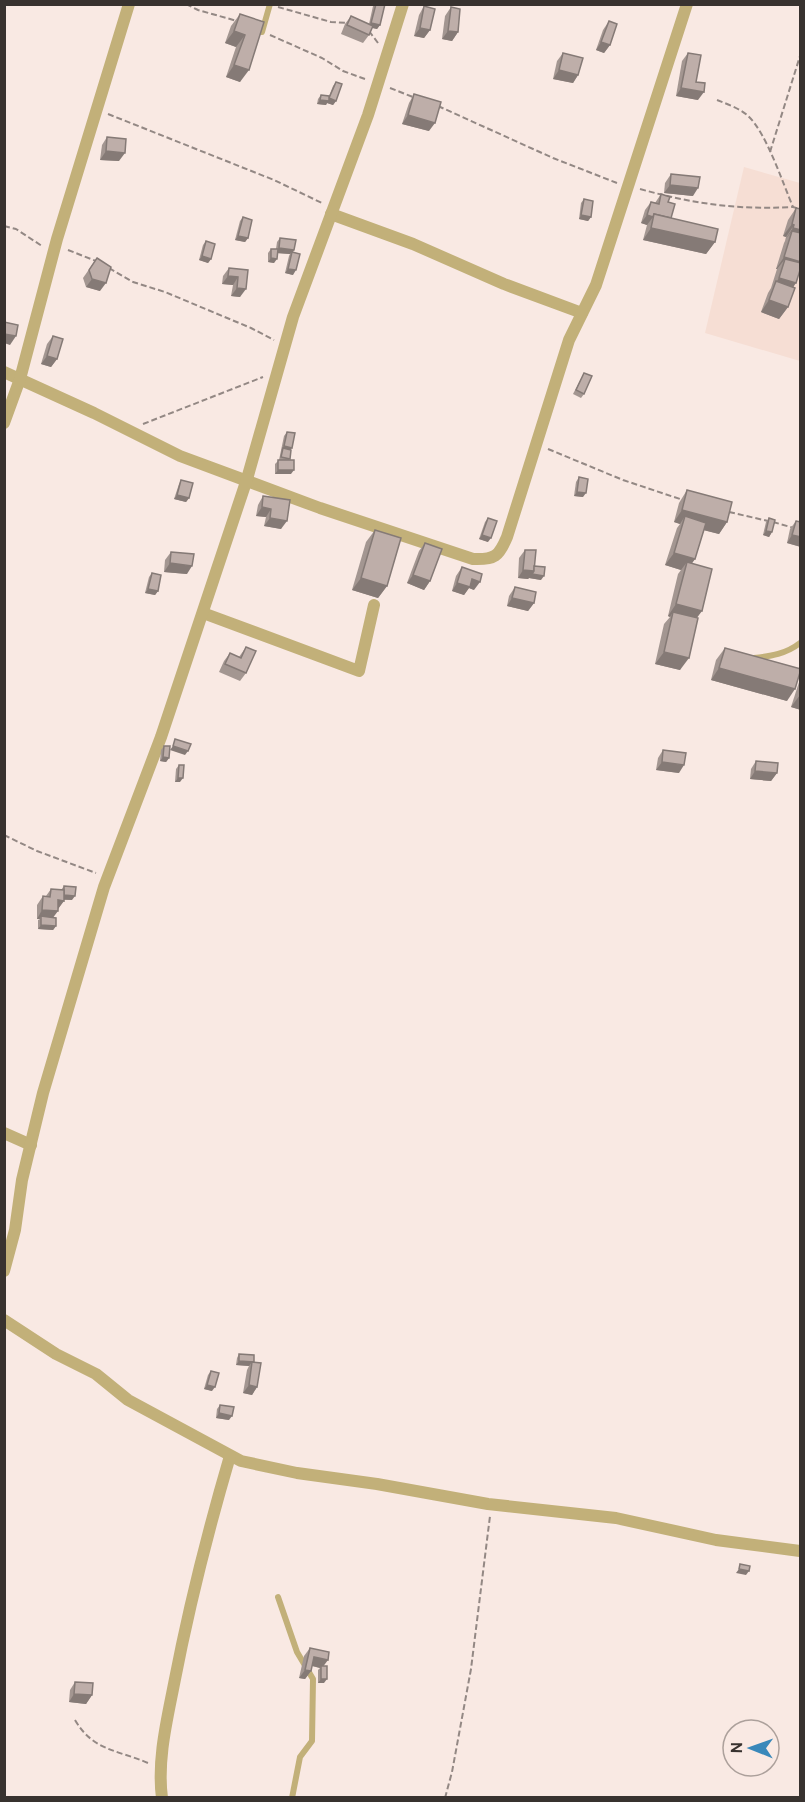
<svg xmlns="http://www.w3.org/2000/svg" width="805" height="1802" viewBox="0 0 805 1802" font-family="Overpass,sans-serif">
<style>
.built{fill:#f6ded4}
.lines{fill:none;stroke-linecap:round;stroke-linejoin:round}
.path{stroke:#938884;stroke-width:2;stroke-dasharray:6 3;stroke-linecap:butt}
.service{stroke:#c2b079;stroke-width:6}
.minor{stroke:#c2b079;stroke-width:12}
.wall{fill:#a39691}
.shaded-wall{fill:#857a76}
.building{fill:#beaea9;stroke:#857a76;stroke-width:1.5}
</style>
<rect width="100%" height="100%" fill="#f9e9e3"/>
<path class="built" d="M744 167 800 183V361L705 333Z"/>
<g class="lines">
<g class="path">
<path d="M186 4 198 10 237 21"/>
<path d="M278 7 331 22 348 23"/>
<path d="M369 31 378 43"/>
<path d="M270 35 322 58 343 71 365 79"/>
<path d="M390 88 413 97"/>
<path d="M717 100C727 104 739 108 747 115 766 131 783 184 793 207"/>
<path d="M438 106 553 158 617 183"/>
<path d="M108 114 274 180 322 203"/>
<path d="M770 152 800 56"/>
<path d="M640 189C694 204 738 210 793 207L800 209"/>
<path d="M4 226 16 229 42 246"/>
<path d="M68 250 96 261"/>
<path d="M109 268 133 282 165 292 251 328 274 340"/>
<path d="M143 424 263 377"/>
<path d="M548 449 623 480 683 500"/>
<path d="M729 512 768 521"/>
<path d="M773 522 794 528"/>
<path d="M4 835 37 851 96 873"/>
<path d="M75 1720C93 1751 118 1750 148 1763"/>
<path d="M445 1798 452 1772 471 1669 490 1516"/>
</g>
<g class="service">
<path d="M262 32 270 4"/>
<path d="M754 658C771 656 786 654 800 643"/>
<path d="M278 1597 297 1652 313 1679 312 1741 300 1757 292 1798"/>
</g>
<g class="minor">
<path d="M331 214 413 244 504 284 582 313"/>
<path d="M4 372 94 413 180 456 320 508 473 559C495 560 499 556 507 537L569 340 596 285 687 4"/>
<path d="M4 423 20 379 57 239 129 4"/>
<path d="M203 613 359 671 374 605"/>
<path d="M4 1133 31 1145"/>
<path d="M4 1271 15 1230 22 1180 43 1093 104 887 161 737 247 479 293 317 368 115 403 4"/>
<path d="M4 1320 56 1354 96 1374 128 1400 241 1461 297 1473 377 1484 488 1504 616 1518 716 1540 800 1551"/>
<path d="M162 1798C157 1760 167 1720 174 1684 189 1606 208 1531 230 1456"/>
</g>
</g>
<g class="wall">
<path d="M365 4H385L380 25 377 29 372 28 369 35 363 43 341 34 345 24 351 16 369 24 373 6Z"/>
<path d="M424 6 430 30 424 38 414 36 419 15Z"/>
<path d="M451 7 458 32 452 41 442 39 445 16Z"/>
<path d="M240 14 264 22 240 82 226 77 236 47 225 43 231 26Z"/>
<path d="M609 21 610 45 604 53 596 50 603 30Z"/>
<path d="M563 53 578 75 573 83 553 79 557 61Z"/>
<path d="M688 53 696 82 698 100 676 96 682 61Z"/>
<path d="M336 82V101L333 105 327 103 326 105 317 104 318 99 321 95 329 96 333 86Z"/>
<path d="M414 94 429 131 402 124 409 103Z"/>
<path d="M107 137 119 161 100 160 102 145Z"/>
<path d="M671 174 693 196 664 193 665 183Z"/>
<path d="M661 194 668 202 671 218 715 242 706 254 643 240 647 225 641 223 645 210 651 202 655 203Z"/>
<path d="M584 199 591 217 588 221 579 219 581 203Z"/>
<path d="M796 208 801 209V262L788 307 779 319 761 312 768 293 771 288 777 269H776L784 243 785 241 786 237 783 236 788 220Z"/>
<path d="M243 217 248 238 245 242 235 240 240 221Z"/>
<path d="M280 238 294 250 293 252V275L285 273 289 256 290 254 277 253 274 263 268 262V253L271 249H276L277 242Z"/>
<path d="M206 241 211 259 208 263 199 260 203 245Z"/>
<path d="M97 258 100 291 86 287 83 278Z"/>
<path d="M229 268 248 270 240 297 231 296 233 285 222 284 223 276Z"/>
<path d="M53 336 57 359 51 367 41 364 47 344Z"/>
<path d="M584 373V394L581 398 573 394Z"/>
<path d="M287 432 291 450 289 460 291 474H275V464L279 460 284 436Z"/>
<path d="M579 477 583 497 574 496 576 482Z"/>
<path d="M181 480 189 498 186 502 174 499 179 484Z"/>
<path d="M687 490 727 522 719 534 704 530 695 559 692 563 697 618 680 670 655 664 664 624 670 617 668 616 678 574 681 570 665 565 677 528 680 524 674 522 679 503Z"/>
<path d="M263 496 290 500 281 529 264 526 266 517 256 516 258 505Z"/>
<path d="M488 518V542L479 539 485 522Z"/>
<path d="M769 518 772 532 769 537 763 535 766 522Z"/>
<path d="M796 521 801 547 787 543 790 529Z"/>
<path d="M375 530 387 586 378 598 352 590 366 542Z"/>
<path d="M425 543 430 581 424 590 407 583 419 551Z"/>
<path d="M525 550 534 566 541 580 529 578 528 579 518 578 519 558Z"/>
<path d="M171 552 187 574 164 572 165 560Z"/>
<path d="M462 567 474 590 469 588 464 595 452 591 456 576Z"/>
<path d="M152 573 158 591 155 595 145 593 149 577Z"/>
<path d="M515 587 534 603 528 611 507 606 509 596Z"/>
<path d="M246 647V673L240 681 219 672 224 661 230 653 239 657Z"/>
<path d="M725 648 787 701 711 680 716 660Z"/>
<path d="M801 676V710L791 707Z"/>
<path d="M164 746 169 758 166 762 160 761 161 750Z"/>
<path d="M663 750 679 773 656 770 658 758Z"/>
<path d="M756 761 777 773 771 781 750 779 751 769Z"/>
<path d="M179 765 180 782H175L176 769Z"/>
<path d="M64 886 72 900H64L58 909 53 917 56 926 53 930 38 929V920L40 919H37V905L43 896H46L51 889 61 890Z"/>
<path d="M239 1354 254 1362 257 1387 252 1395 243 1393 247 1370 249 1366 236 1365 237 1358Z"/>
<path d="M211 1371 212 1391 204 1389 208 1375Z"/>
<path d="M220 1405 229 1420 216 1418 217 1409Z"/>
<path d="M310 1648 323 1666 324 1683H318V1670L320 1668 312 1666 311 1671 305 1679 299 1678 304 1656Z"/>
<path d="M75 1682 92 1695 86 1704 69 1702 70 1690Z"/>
</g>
<g class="shaded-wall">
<path d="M371 23 380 25 377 29 369 27Z"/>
<path d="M420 28 430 30 424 38 414 36Z"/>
<path d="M234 31 245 35 236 47 225 43Z"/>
<path d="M448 31 458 32 452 41 442 39Z"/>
<path d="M601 42 610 45 604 53 596 50Z"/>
<path d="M234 65 249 70 240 82 226 77Z"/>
<path d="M559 70 578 75 573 83 553 79Z"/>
<path d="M681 88 704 92 698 100 676 96Z"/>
<path d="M329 98 336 101 333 105 327 103 326 105 317 104 320 100Z"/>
<path d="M408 115 435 123 429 131 402 124Z"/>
<path d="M106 151 125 153 119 161 100 160Z"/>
<path d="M670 185 698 188 693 196 664 193Z"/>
<path d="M581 215 591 217 588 221 579 219Z"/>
<path d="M647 215 653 217 647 225 641 223Z"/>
<path d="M792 224 794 225 786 237 783 236Z"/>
<path d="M651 228 715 242 706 254 643 240Z"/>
<path d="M793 228 801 230V245L792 231 785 240Z"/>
<path d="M238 236 248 238 245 242 235 240Z"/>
<path d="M279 248 294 250 291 255 292 252 290 254 276 253Z"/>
<path d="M202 256 211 259 208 263 199 260Z"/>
<path d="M784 257 801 262 792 274 785 259 777 269H776Z"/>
<path d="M271 258 277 259 274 263 268 262Z"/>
<path d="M288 269 296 270 293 275 285 273Z"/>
<path d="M228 276 238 277 233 285 222 284Z"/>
<path d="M779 278 796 283 787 295 775 284Z"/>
<path d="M92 279 106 283 100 291 86 287Z"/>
<path d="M237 288 246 289 240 297 231 296Z"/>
<path d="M769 300 788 307 779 319 761 312Z"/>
<path d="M4 334 16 336 10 345 4 343Z"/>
<path d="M47 356 57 359 51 367 41 364Z"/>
<path d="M284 446 292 448 289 452 283 448 281 450Z"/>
<path d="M278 470H294L291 474H275Z"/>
<path d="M577 492 586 493 583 497 574 496Z"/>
<path d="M177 495 189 498 186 502 174 499Z"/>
<path d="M262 507 271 509 266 517 256 516Z"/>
<path d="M682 510 727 522 719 534 683 525 685 516 680 524 674 522Z"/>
<path d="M270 518 287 521 281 529 264 526Z"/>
<path d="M766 531 772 532 769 537 763 535Z"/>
<path d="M482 535 491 538 488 542 479 539Z"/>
<path d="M792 535 801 537V547L787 543Z"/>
<path d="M674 553 695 559 686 571 687 562 681 570 665 565Z"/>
<path d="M170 563 192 566 187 574 164 572Z"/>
<path d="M523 570 534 571 544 576 541 580 529 578 528 579 518 578Z"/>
<path d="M413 575 430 581 424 590 407 583Z"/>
<path d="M361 578 387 586 378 598 352 590Z"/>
<path d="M472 579 480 582 474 590 469 588 464 595 452 591 457 583Z"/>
<path d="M148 589 158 591 155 595 145 593Z"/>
<path d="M512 598 534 603 528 611 507 606Z"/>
<path d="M676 604 702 611 693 623 673 612 670 617 668 616Z"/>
<path d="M664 652 689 658 680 670 655 664Z"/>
<path d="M719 668 795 689 787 701 711 680Z"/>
<path d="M800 695H801V710L791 707Z"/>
<path d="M173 746 188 751 185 755 170 750Z"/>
<path d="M163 757 169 758 166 762 160 761Z"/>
<path d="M662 762 684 765 679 773 656 770Z"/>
<path d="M755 771 777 773 771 781 750 779Z"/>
<path d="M178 778H183L180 782H175Z"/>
<path d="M63 895 75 896 72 900 60 899Z"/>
<path d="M58 900 64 901 58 909 52 908Z"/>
<path d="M42 910 58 911 52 919 41 916 40 919H37Z"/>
<path d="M41 925 56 926 53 930 38 929Z"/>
<path d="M239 1361 252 1362 249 1366 236 1365Z"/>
<path d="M207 1385 215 1387 212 1391 204 1389Z"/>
<path d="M249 1385 257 1387 252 1395 243 1393Z"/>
<path d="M219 1413 232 1416 229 1420 216 1418Z"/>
<path d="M739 1569 749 1571 746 1575 736 1573Z"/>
<path d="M314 1657 328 1660 322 1668 321 1666 320 1668 309 1665Z"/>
<path d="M305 1670 311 1671 305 1679 299 1678Z"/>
<path d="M321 1679H327L324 1683H318Z"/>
<path d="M74 1694 92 1695 86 1704 69 1702Z"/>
</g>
<g class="building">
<path d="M376 4H385L380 25 371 23Z"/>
<path d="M424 6 435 9 430 30 420 28Z"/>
<path d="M451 7 460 9 458 32 448 31Z"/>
<path d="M240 14 264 22 249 70 234 65 245 35 234 31Z"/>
<path d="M351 16 373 26 369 35 347 25Z"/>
<path d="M609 21 617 24 610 45 601 42Z"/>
<path d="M563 53 583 58 578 75 559 70Z"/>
<path d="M688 53 701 55 696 82 705 83 704 92 681 88Z"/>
<path d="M336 82 342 84 336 101 329 98Z"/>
<path d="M414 94 441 102 435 123 408 115Z"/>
<path d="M321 95 329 96V101L320 100Z"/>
<path d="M107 137 126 139 125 153 106 151Z"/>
<path d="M671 174 700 177 698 188 670 185Z"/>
<path d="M661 194 670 197 668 202 675 204 671 218 654 214 653 217 647 215 651 202 659 204Z"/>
<path d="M584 199 593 201 591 217 581 215Z"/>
<path d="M796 208 801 209V230L793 228 794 225 792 224Z"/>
<path d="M654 214 718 229 715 242 651 228Z"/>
<path d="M243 217 252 220 248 238 238 236Z"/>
<path d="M792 231 801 233V262L784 257Z"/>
<path d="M280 238 296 240 294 250 279 248Z"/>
<path d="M206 241 215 244 211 259 202 256Z"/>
<path d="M271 249H278L277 259 271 258Z"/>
<path d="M292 252 300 254 296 270 288 269Z"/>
<path d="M97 258 111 267 106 283 92 279 89 270Z"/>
<path d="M785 259 801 263V267L796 283 779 278Z"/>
<path d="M229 268 248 270 246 289 237 288 238 277 228 276Z"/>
<path d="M776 281 795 288 788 307 769 300Z"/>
<path d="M4 322 18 325 16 336 4 334Z"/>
<path d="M53 336 63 339 57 359 47 356Z"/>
<path d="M584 373 592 376 584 394 576 390Z"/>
<path d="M287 432 295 433 292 448 284 446Z"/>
<path d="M283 448 291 450 290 459 281 457Z"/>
<rect x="278" y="460" width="16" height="10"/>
<path d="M579 477 588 479 586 493 577 492Z"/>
<path d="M181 480 193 483 189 498 177 495Z"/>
<path d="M687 490 732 502 727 522 682 510Z"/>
<path d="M263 496 290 500 287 521 270 518 271 509 262 507Z"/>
<path d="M685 516 706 523 695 559 674 553Z"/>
<path d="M488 518 497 521 491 538 482 535Z"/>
<path d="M769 518 775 520 772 532 766 531Z"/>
<path d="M796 521 801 522V537L792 535Z"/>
<path d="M375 530 401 538 387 586 361 578Z"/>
<path d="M425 543 442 549 430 581 413 575Z"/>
<path d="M525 550H536L534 571 523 570Z"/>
<path d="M171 552 194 554 192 566 170 563Z"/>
<path d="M687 562 712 569 702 611 676 604Z"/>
<path d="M534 566 545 567 544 576 532 574 534 571Z"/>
<path d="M462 567 482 574 480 582 472 579 470 587 457 583Z"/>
<path d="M152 573 161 575 158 591 148 589Z"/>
<path d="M515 587 536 592 534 603 512 598Z"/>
<path d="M673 612 698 618 689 658 664 652Z"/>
<path d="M246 647 256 651 246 673 225 664 230 653 241 658Z"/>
<path d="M725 648 801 669 795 689 719 668Z"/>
<path d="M175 739 191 744 188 751 173 746Z"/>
<path d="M164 746H170L169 758 163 757Z"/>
<path d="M663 750 686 753 684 765 662 762Z"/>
<path d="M756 761 778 763 777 773 755 771Z"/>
<path d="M179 765H184L183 778H178Z"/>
<path d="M64 886 76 887 75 896 64 895Z"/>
<path d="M51 889 64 890V901L58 900V911L42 910 43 896 50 897Z"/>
<path d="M41 916 56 918V926L41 925Z"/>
<path d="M239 1354 254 1355V1362L239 1361Z"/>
<path d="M252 1362 261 1363 257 1387 249 1385Z"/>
<path d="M211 1371 219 1373 215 1387 207 1385Z"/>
<path d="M220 1405 234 1407 232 1416 219 1413Z"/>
<path d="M740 1564 750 1566 749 1571 739 1569Z"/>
<path d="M310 1648 329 1652 328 1660 314 1657 311 1671 305 1670Z"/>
<rect x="321" y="1666" width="6" height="13"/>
<path d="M75 1682 93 1683 92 1695 74 1694Z"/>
</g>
<rect width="805" height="1802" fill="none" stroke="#38322f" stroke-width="12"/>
<g transform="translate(751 1748) rotate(271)"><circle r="28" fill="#f9e9e3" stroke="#aca09b" stroke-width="1.5"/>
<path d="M0-4.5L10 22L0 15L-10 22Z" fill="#3988ba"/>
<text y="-9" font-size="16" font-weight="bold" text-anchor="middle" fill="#38322f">N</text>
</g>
</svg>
